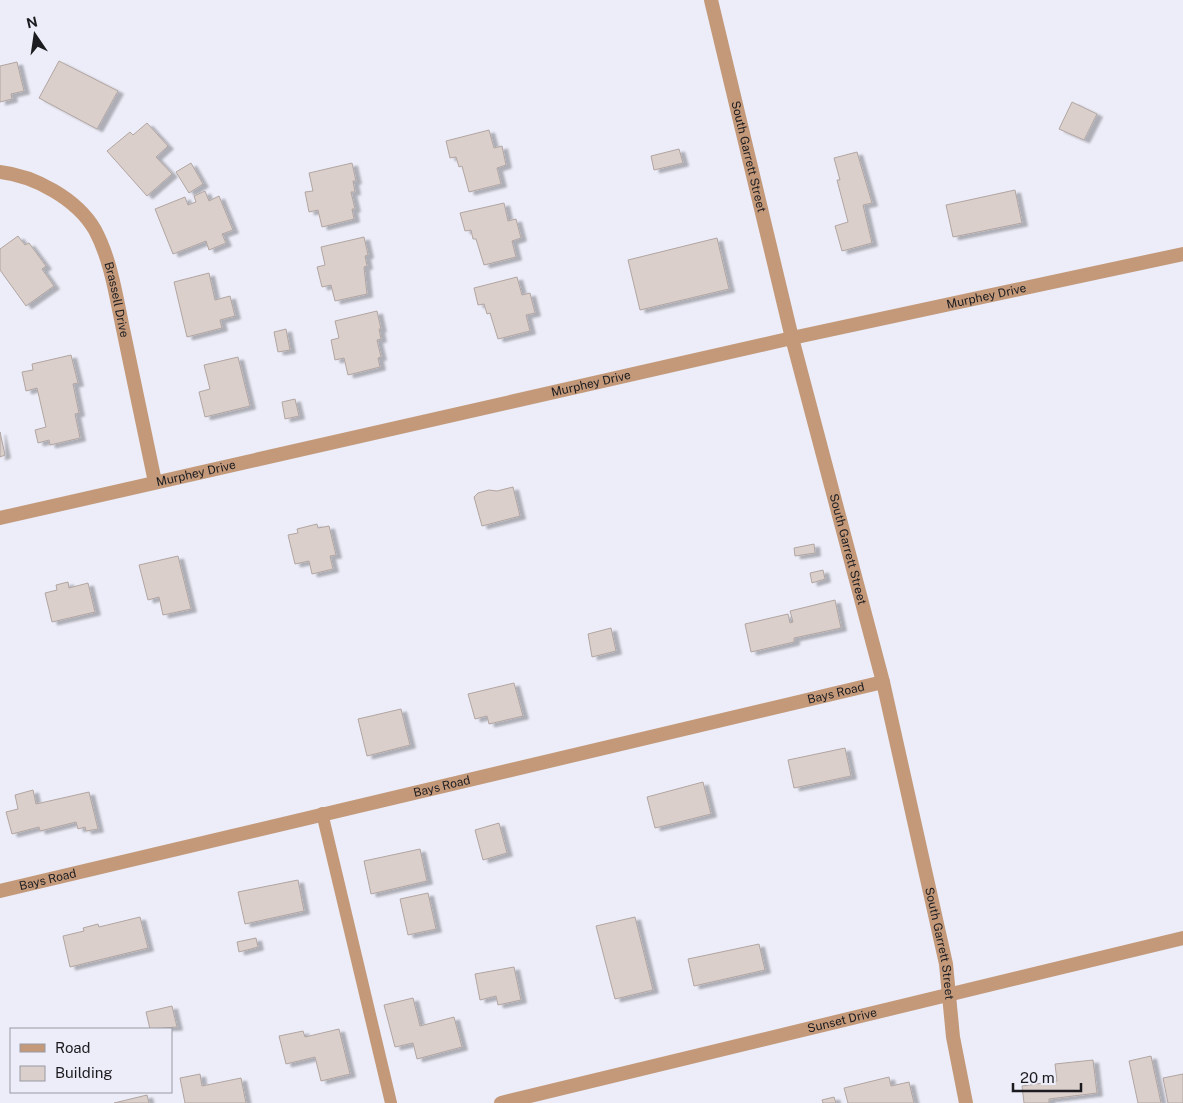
<svg xmlns="http://www.w3.org/2000/svg" width="1183" height="1103" viewBox="0 0 1183 1103" font-family="'Public Sans',sans-serif">
<style>
.building{fill:#dbcfcc;stroke:#b1a5a2;filter:url(#shadow)}
.lines{fill:none;stroke-linecap:round;stroke-linejoin:round}
.service{stroke:#c3997a;stroke-width:12}
.minor{stroke:#c3997a;stroke-width:14}
.tertiary{stroke:#c3997a;stroke-width:14}
.labels{text-anchor:middle;stroke-width:4;stroke-linejoin:round;paint-order:stroke}
.street-label{font-size:12px;fill:#1c1c20;stroke:#ecedf8}
</style>
<defs>
<filter id="shadow"><feDropShadow dx="5.5" dy="3" stdDeviation="1" flood-color="#0004"/></filter>
</defs>
<rect width="100%" height="100%" fill="#ecedf8"/>
<g class="building">
<path d="M59 61 118 91 97 129 39 98Z"/>
<path d="M17 62 24 91 11 94 12 99 0 102V66Z"/>
<path d="M1072 102 1097 114 1084 140 1059 129Z"/>
<path d="M147 123 168 146 156 157 172 174 147 196 107 151 130 132 133 135Z"/>
<path d="M489 130 494 148 502 146 506 165 497 168 501 184 469 192 462 166 459 167 456 157 450 158 446 141Z"/>
<path d="M679 149 683 163 654 170 651 156Z"/>
<path d="M857 152 872 203 863 205 872 243 842 251 835 226 848 222 837 180H840L834 158Z"/>
<path d="M191 163 203 184 189 193 176 172Z"/>
<path d="M352 163 356 181H353L355 192H351L355 209H352L354 219 322 227 318 210 309 212 305 192 313 191 309 173Z"/>
<path d="M1015 190 1022 223 953 237 946 205Z"/>
<path d="M205 191 209 201 219 196 233 230 222 234 226 243 209 250 206 241 173 254 155 209 185 197 188 205 196 202 194 196Z"/>
<path d="M504 203 508 221 516 219 521 238 512 241 516 257 484 265 476 239H473L471 230 465 231 460 213Z"/>
<path d="M18 236 25 245 29 243 46 266 42 269 54 286 26 306 0 270V249Z"/>
<path d="M364 237 368 255 365 256 367 266 364 267 367 294 335 301 331 285 322 287 317 267 325 265 321 247Z"/>
<path d="M717 238 729 289 640 310 628 260Z"/>
<path d="M209 273 215 300 230 296 235 316 220 320 222 328 187 337 174 282Z"/>
<path d="M517 277 522 295 530 293 535 313 526 315 530 331 498 339 490 313 487 314 484 304 478 305 474 288Z"/>
<path d="M377 311 381 329H379L381 339 377 340 381 357 378 358 380 367 348 375 344 358 335 360 331 340 339 338 335 321Z"/>
<path d="M286 329 290 350 278 352 274 332Z"/>
<path d="M71 355 78 383 73 384 79 413 75 414 80 438 50 445 49 440 38 443 35 430 46 427 37 388 26 391 22 372 33 370 32 364Z"/>
<path d="M238 357 250 406 205 417 199 392 210 389 204 365Z"/>
<path d="M295 399 299 416 285 419 282 402Z"/>
<path d="M0 432 5 455 0 457Z"/>
<path d="M513 487 520 516 482 526 474 497 478 493 489 490 497 491Z"/>
<path d="M317 524 318 528 329 526 336 555 330 556 333 569 312 574 309 561 295 564 288 535 298 533 297 529Z"/>
<path d="M814 544 815 553 795 556 794 548Z"/>
<path d="M178 556 191 609 163 615 159 597 148 600 139 565Z"/>
<path d="M823 570 825 579 812 583 810 573Z"/>
<path d="M68 582 69 588 88 583 95 612 52 622 45 593 57 590 56 585Z"/>
<path d="M835 600 841 628 794 638V642L751 652 745 624 788 614 790 623 793 622 790 611Z"/>
<path d="M611 628 616 651 592 657 588 634Z"/>
<path d="M514 683 523 716 489 724 487 716 475 719 468 694Z"/>
<path d="M401 709 410 745 367 756 358 719Z"/>
<path d="M845 748 851 776 794 788 788 760Z"/>
<path d="M703 782 711 814 655 828 647 797Z"/>
<path d="M33 790 36 804 89 792 98 829 86 831 85 827 78 829 76 822 40 831 39 827 12 834 6 812 18 809 15 795Z"/>
<path d="M499 823 507 853 483 860 475 830Z"/>
<path d="M420 849 427 881 371 894 364 861Z"/>
<path d="M298 880 304 911 245 924 238 892Z"/>
<path d="M428 893 436 929 408 935 400 899Z"/>
<path d="M140 917 148 948 70 967 63 936 84 931 83 928 98 924 99 927Z"/>
<path d="M635 917 653 990 615 999 596 926Z"/>
<path d="M256 938 258 947 239 952 237 942Z"/>
<path d="M759 944 765 970 694 986 688 959Z"/>
<path d="M514 967 521 1000 498 1005 496 996 480 1000 475 974Z"/>
<path d="M413 998 420 1026 454 1017 462 1047 417 1059 413 1043 395 1047 384 1005Z"/>
<path d="M172 1006 177 1027 150 1029 146 1012Z"/>
<path d="M339 1029 350 1074 321 1081 315 1057 286 1064 279 1036 303 1031 305 1037Z"/>
<path d="M1151 1056 1161 1103H1138L1129 1061Z"/>
<path d="M1093 1060 1097 1093 1049 1099V1103H1024L1022 1086 1057 1081 1055 1064Z"/>
<path d="M200 1074 202 1086 241 1078 246 1103H185L180 1078Z"/>
<path d="M1183 1074V1103H1168L1163 1078Z"/>
<path d="M889 1077 891 1086 909 1082 914 1103H848L844 1088Z"/>
<path d="M147 1095 149 1103H114Z"/>
<path d="M834 1097 836 1103H823L822 1100Z"/>
</g>
<g class="lines">
<path class="service" d="M322 813 391 1103"/>
<g class="minor">
<path id="s1" d="M711 0 792 338 883 682 946 964 953 1037 966 1103"/>
<path id="s2" d="M0 172C35 176 77 199 95 230 111 260 116 296 123 329 134 380 144 431 155 482"/>
<path id="s3" d="M0 518 792 338 1183 254"/>
<path id="s4" d="M0 891 883 682"/>
</g>
<path class="tertiary" id="s5" d="M501 1103 1183 938"/>
</g>
<g class="labels">
<g class="street-label">
<text dy="4" stroke="none"><textPath href="#s1" startOffset="161">South Garrett Street</textPath></text>
<text dy="4" stroke="none"><textPath href="#s3" startOffset="1011">Murphey Drive</textPath></text>
<text dy="4" stroke="none"><textPath href="#s2" startOffset="188">Brassell Drive</textPath></text>
<text dy="4" stroke="none"><textPath href="#s3" startOffset="606">Murphey Drive</textPath></text>
<text dy="4" stroke="none"><textPath href="#s3" startOffset="201">Murphey Drive</textPath></text>
<text dy="4" stroke="none"><textPath href="#s1" startOffset="566">South Garrett Street</textPath></text>
<text dy="4" stroke="none"><textPath href="#s4" startOffset="859">Bays Road</textPath></text>
<text dy="4" stroke="none"><textPath href="#s4" startOffset="454">Bays Road</textPath></text>
<text dy="4" stroke="none"><textPath href="#s4" startOffset="49">Bays Road</textPath></text>
<text dy="4" stroke="none"><textPath href="#s1" startOffset="971">South Garrett Street</textPath></text>
<text dy="4" stroke="none"><textPath href="#s5" startOffset="351">Sunset Drive</textPath></text>
</g>
</g>
<rect x="10" y="1028" width="162" height="65" fill="#ecedf8" stroke="#9999a2"/>
<rect x="20" y="1044" width="25" height="8" fill="#c3997a" stroke="#9999a2"/>
<text x="55" y="1053" font-size="15" fill="#1c1c20">Road</text>
<rect x="20" y="1066" width="25" height="15" fill="#dbcfcc" stroke="#9999a2"/>
<text x="55" y="1078" font-size="15" fill="#1c1c20">Building</text>
<g transform="translate(35 35) rotate(347)" stroke="#ecedf8" stroke-width="4" paint-order="stroke">
<path d="M0-4L9 19L0 12L-9 19Z" fill="#1c1c20"/>
<text y="-8" font-size="14" font-weight="bold" text-anchor="middle" fill="#1c1c20">N</text>
</g>
<path d="M1013 1083v8h68v-8" fill="none" stroke="#1c1c20" stroke-width="2.5"/>
<text x="1020" y="1083" font-size="15" fill="#1c1c20" stroke="#ecedf8" stroke-width="4" paint-order="stroke">20 m</text>
</svg>
